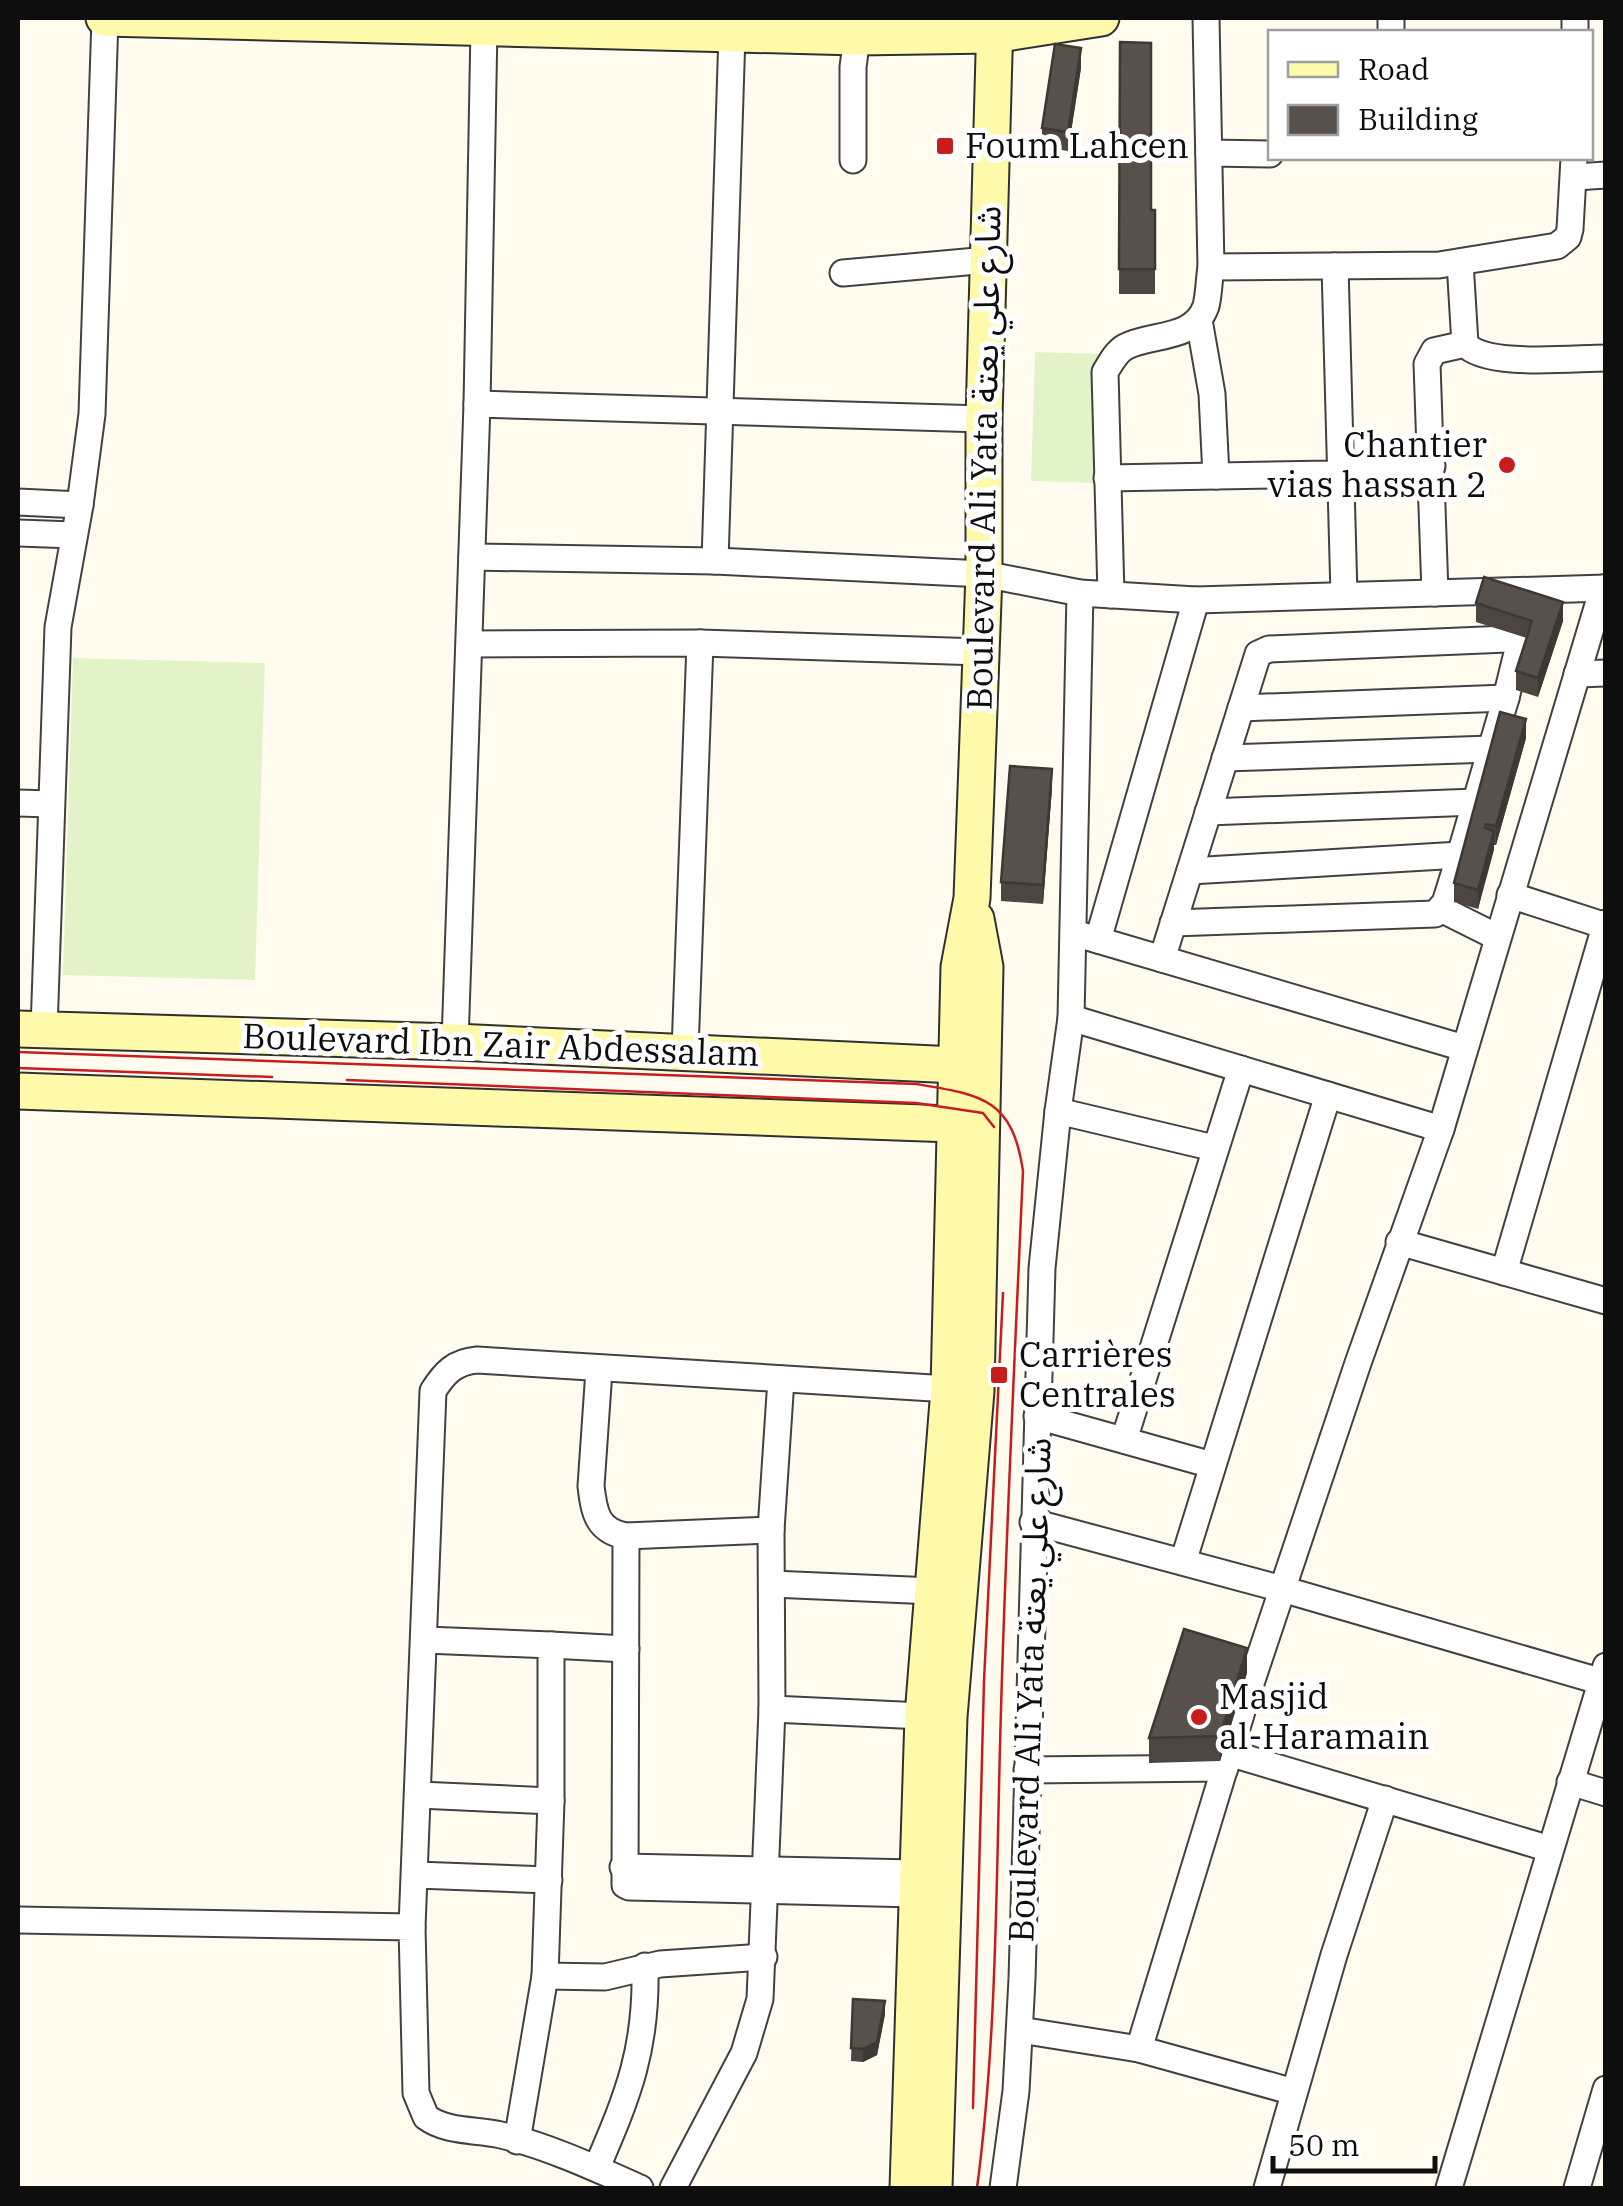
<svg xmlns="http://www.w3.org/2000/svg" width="1623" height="2206" viewBox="0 0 1623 2206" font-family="'IBM Plex Serif','Noto Sans Arabic',serif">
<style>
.pitch{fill:#e3f3c8}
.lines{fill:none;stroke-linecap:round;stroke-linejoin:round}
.street-casing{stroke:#414141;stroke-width:29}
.secondary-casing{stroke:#303030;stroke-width:39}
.street{stroke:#fff;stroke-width:25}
.secondary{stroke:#fff9aa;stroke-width:35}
.tram{stroke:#c71d1f;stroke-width:2.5}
.wall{fill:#4c4540}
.shaded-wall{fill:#3e3834}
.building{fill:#58504a;stroke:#3e3834;stroke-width:2.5}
.poi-dot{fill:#c71d1f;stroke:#fff;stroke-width:4}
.labels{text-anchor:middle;stroke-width:10;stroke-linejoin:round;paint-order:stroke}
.poi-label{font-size:35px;fill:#0e0e0e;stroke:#fff;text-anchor:start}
.street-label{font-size:35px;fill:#0e0e0e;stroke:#fff}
</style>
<rect width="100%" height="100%" fill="#fffcef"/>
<g class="pitch">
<path d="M1035 352 1098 354 1094 483 1031 481Z"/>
<path d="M73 658 265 663 255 980 63 975Z"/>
</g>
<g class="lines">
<defs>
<g id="street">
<path d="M1391 18V32"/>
<path d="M1575 32V18"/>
<path d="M1209 153 1270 154"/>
<path d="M853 160V67L857 37"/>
<path d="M1575 177 1606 175"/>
<path d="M1460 262 1465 344C1486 368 1573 358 1606 358"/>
<path d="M1335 266 1344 595"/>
<path d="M1211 267 1439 265 1557 246 1568 237 1570 229 1574 158"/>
<path d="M843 273 988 260"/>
<path d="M1199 320 1212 394 1216 476"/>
<path d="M477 404 984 419"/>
<path d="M1107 478 1331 474 1432 466"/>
<path d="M18 502 80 505"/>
<path d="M18 533 74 535"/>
<path d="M472 557 715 561 984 574 1080 593 1196 600 1606 588"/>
<path d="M715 561 732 34"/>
<path d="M1435 593 1427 364 1434 351 1465 344"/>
<path d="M1111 595 1105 372C1110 364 1116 352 1125 347 1151 333 1194 341 1206 306 1209 294 1209 279 1211 267L1206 18"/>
<path d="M470 644 700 643 981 652"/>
<path d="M1577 674 1606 673"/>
<path d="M1241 708 1506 698"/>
<path d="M1225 758 1491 749"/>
<path d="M18 803 51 804"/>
<path d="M1208 812 1476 802"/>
<path d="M1190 871 1460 855"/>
<path d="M1510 895 1606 926"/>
<path d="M1441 909 1497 937"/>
<path d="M1074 933 1464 1048"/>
<path d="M1098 940 1196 600"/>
<path d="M1162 959 1258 654 1269 649 1507 639 1519 645 1506 698 1460 855 1445 903 1435 914 1173 923"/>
<path d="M1071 1018 1441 1129"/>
<path d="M44 1030 58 627 80 505 92 414 105 18"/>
<path d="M455 1042 477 404 484 27"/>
<path d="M685 1051 700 643"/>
<path d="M1058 1111 1214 1148"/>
<path d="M1399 1242 1606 1301"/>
<path d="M1504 1272 1606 923"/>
<path d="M599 1370 591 1486C594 1512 597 1531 626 1536L771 1530"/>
<path d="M1037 1416 1212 1465"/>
<path d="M1124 1440 1241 1069"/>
<path d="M1033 1522 1282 1589 1606 1683"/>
<path d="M626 1536 625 1885 629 1887 916 1894"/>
<path d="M1183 1562 1328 1095"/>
<path d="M772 1584 933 1591"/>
<path d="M425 1640 551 1645V1801L545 1976 517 2141"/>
<path d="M551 1645 626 1649"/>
<path d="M772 1709 923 1716"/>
<path d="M1229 1753 1550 1849"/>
<path d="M1027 1770 1225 1768"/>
<path d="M1570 1782 1606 1793"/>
<path d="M419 1795 551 1801"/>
<path d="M623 1867 916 1873"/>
<path d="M416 1875 549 1880"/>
<path d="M18 1920 412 1927 416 2093 426 2117C448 2133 476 2129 501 2135 550 2147 595 2168 640 2188"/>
<path d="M412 1927 433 1391C445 1372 455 1362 477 1360L949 1389"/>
<path d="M545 1976 605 1977 660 1964 764 1957"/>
<path d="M1020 2030 1139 2049 1294 2092"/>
<path d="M1139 2049 1246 1698 1358 1363 1441 1129 1603 588"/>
<path d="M597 2167C629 2093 647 2048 645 1966"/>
<path d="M673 2188 744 2053 760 1999 772 1709 771 1530 781 1379"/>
<path d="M1003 2188 1016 2091 1022 1979 1042 1268 1058 1111 1071 1018 1080 593"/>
<path d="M1267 2188 1334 1955 1385 1799"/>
<path d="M1449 2188 1606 1666"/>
<path d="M1577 2188 1606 2089"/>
</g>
<g id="secondary">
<path d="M104 18 857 37 993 35 1101 18"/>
<path d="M18 1029 455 1042 978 1066"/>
<path d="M18 1091 981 1125"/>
<path d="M908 2188 923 1716 949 1389 959 967 972 898 984 574V419L995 18"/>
<path d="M934 2188 949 1717 976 1391 985 967 976 919"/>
</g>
</defs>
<use href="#street" class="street-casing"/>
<use href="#secondary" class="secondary-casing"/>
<use href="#street" class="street"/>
<use href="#secondary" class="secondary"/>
<g class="tram">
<path d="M952 18H954"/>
<path d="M18 1052 916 1084C982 1095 1012 1098 1023 1171 1015 1351 1006 1531 1001 1710 996 1870 998 2030 977 2188"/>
<path d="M18 1068 272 1077"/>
<path d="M347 1080 916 1103 983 1113 994 1127"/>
<path d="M973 2108 984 1681 1003 1293"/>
</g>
</g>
<g class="wall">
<path d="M1120 42 1151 210H1155V294H1119Z"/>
<path d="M1081 68 1068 151 1042 147V128Z"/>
<path d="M1476 603 1563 621 1538 697 1516 690V671L1527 638 1476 622Z"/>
<path d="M1526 738 1496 845H1494L1478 909 1454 902V883Z"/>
<path d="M1052 788 1043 904 1001 901V882Z"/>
<path d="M1247 1673 1220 1761 1149 1763V1738Z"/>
<path d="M853 1999 885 2014 877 2055 863 2062 851 2061Z"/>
</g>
<g class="shaded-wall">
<path d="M1081 48V68L1068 151V132Z"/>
<path d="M1563 602V621L1538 697V678Z"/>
<path d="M1526 719V738L1496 845V826Z"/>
<path d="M1052 769V788L1043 904V885Z"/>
<path d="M1494 831V850L1478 909V890Z"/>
<path d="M1247 1648V1673L1220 1761V1736Z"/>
<path d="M885 2001V2014L877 2055 863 2062V2049Z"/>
</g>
<g class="building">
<path d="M1120 42 1151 43V210H1155V269H1119Z"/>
<path d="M1055 44 1081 48 1068 132 1042 128Z"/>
<path d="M1484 577 1563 602 1538 678 1516 671 1532 621 1476 603Z"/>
<path d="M1500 712 1526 719 1496 826 1486 824 1485 828 1494 831 1478 890 1454 883Z"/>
<path d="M1010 766 1052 769 1043 885 1001 882Z"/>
<path d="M1184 1629 1247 1648 1220 1736 1149 1738Z"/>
<path d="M853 1999 885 2001 877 2042 863 2049 851 2048Z"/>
</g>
<g class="poi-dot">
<rect x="935" y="136" width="20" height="20" rx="5"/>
<circle cx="1507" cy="465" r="10"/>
<rect x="989" y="1365" width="20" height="20" rx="5"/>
<circle cx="1199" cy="1717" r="10"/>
</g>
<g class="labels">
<g class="poi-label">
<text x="965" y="158">Foum Lahcen</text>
<text x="1487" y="457" text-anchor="end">Chantier<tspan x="1487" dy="40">vias hassan 2</tspan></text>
<text x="1019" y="1367">Carrières<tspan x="1019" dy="40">Centrales</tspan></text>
<text x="1219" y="1709">Masjid<tspan x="1219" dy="40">al-Haramain</tspan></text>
</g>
<g class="street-label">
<text transform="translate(984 458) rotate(-89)" y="12">Boulevard Ali Yata شارع علي يعتة</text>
<text transform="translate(501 1045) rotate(2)" y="12">Boulevard Ibn Zair Abdessalam</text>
<text transform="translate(1030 1690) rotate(-88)" y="12">Boulevard Ali Yata شارع علي يعتة</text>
</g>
</g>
<rect width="1623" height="2206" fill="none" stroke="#0e0e0e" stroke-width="40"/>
<rect x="1268" y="30" width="325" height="130" fill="#ffffff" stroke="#9f9f9f" stroke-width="2.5"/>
<rect x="1288" y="62" width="50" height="15" fill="#fff9aa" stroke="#9f9f9f" stroke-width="2.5"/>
<text x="1358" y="80" font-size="30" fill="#0e0e0e">Road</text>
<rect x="1288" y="105" width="50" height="30" fill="#58504a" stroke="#9f9f9f" stroke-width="2.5"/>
<text x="1358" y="130" font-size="30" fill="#0e0e0e">Building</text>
<path d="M1273 2156v15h162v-15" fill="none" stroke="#0e0e0e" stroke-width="5"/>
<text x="1288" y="2156" font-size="30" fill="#0e0e0e" stroke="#ffffff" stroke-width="8" paint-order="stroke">50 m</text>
</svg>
